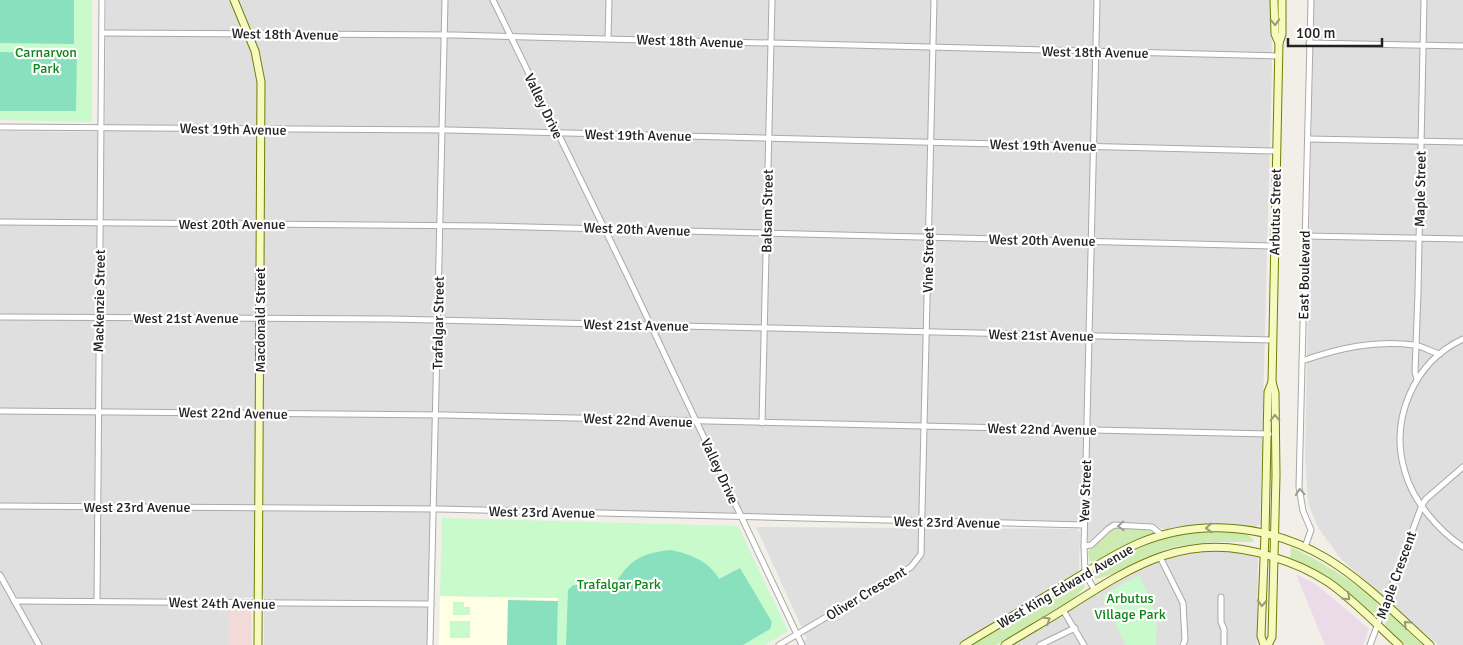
<svg xmlns="http://www.w3.org/2000/svg" width="1463" height="645" viewBox="0 0 1463 645" font-family="Signika,sans-serif">
<style>
.residential{fill:#e0dfdf}
.commercial{fill:#f2dad9}
.industrial{fill:#ebdbe8}
.education{fill:#ffffe5}
.grass{fill:#cdebb0}
.park{fill:#c8facc}
.pitch{fill:#88e0be}
.lines{fill:none;stroke-linecap:round;stroke-linejoin:round}
.street-casing{stroke:#a9a9a9;stroke-width:7}
.secondary-casing{stroke:#707d05;stroke-width:9}
.street{stroke:#fff;stroke-width:5}
.secondary{stroke:#f7fabf;stroke-width:7}
.oneway{stroke:#979978}
.oneway2{stroke:#9c9c9c}
.labels{text-anchor:middle;stroke-width:4.5;stroke-linejoin:round;paint-order:stroke}
.street-label{font-size:14px;fill:#222;stroke:#fff}
.park-label{font-size:14px;fill:#0c8416;stroke:#fff}
</style>
<rect width="100%" height="100%" fill="#f2efe9"/>
<g class="residential">
<path d="M106 0H1271L1272 65 1260 524 1255 527 1222 524H1200L1166 530 1148 523 1117 522 1108 525 1088 542 1087 522 431 508 429 645H264V596L230 599V645H0V131L105 132Z"/>
<path d="M1314 0H1463V645H1438L1341 559 1319 529 1308 503 1305 457Z"/>
<path d="M756 527 1077 529 1080 533 1079 569 1077 573 958 645H798L807 639Z"/>
<path d="M1204 552H1234L1256 555 1258 557 1257 645H1010L1131 573 1157 562 1186 555Z"/>
</g>
<path class="commercial" d="M230 606 250 607 251 609 252 645H230Z"/>
<path class="industrial" d="M1296 574 1317 585 1369 629 1363 645H1325Z"/>
<path class="education" d="M440 596 559 598 557 645H439Z"/>
<g class="grass">
<path d="M1115 528 1148 529 1155 533 1120 548 1096 562 1089 561 1088 551 1110 530Z"/>
<path d="M1206 531C1219 531 1249 527 1254 542H1212L1179 546 1167 549 1117 573 1096 579 1093 576 1097 570C1131 548 1166 535 1206 531Z"/>
<path d="M1291 547C1306 553 1374 592 1378 605 1380 609 1379 609 1377 612L1370 614 1344 588 1333 581 1290 559Z"/>
<path d="M1080 580H1082L1085 587 1074 598 996 645H970Z"/>
<path d="M1389 613H1390L1426 645H1405L1384 627Z"/>
</g>
<g class="park">
<path d="M0 0H92V122L0 120Z"/>
<path d="M442 518 738 526 788 631 765 645H557L558 598 440 596Z"/>
<path d="M1139 575 1157 616 1156 645H1125L1103 595Z"/>
<path d="M453 602H464V607H470V615H453Z"/>
<rect x="450" y="621" width="20" height="17"/>
</g>
<g class="pitch">
<path d="M0 0H74V44L0 43Z"/>
<path d="M0 52 77 53 76 111H0Z"/>
<path d="M671 550C690 554 709 561 719 579L740 568 772 622 770 629 743 645H566L568 590 573 585 614 586C629 560 641 553 671 550Z"/>
<path d="M508 600 558 601 557 645H507Z"/>
</g>
<g class="lines">
<defs>
<g id="street">
<path d="M493 0 628 277 802 645"/>
<path d="M102 33 454 35 1278 56"/>
<path d="M608 39 609 0"/>
<path d="M1309 43 1463 46"/>
<path d="M0 127 449 130 1276 151"/>
<path d="M1308 139 1463 142"/>
<path d="M0 222 487 226 1274 246"/>
<path d="M1305 236 1463 239"/>
<path d="M0 317 391 319 1272 340"/>
<path d="M1463 339C1414 362 1389 419 1405 472 1413 501 1438 530 1463 547"/>
<path d="M1302 361C1339 348 1374 340 1414 345 1423 346 1430 352 1440 354"/>
<path d="M1417 379 1415 372 1418 292 1424 0"/>
<path d="M0 411 445 415 1269 434"/>
<path d="M762 423 772 0"/>
<path d="M0 506 440 509 1084 525"/>
<path d="M1084 546 1091 545 1108 529 1114 525 1152 527 1162 535"/>
<path d="M1305 547 1311 530 1303 511 1299 487 1311 0"/>
<path d="M1160 557 1183 603 1185 640 1183 645"/>
<path d="M0 575 39 645"/>
<path d="M1094 589 1085 573 1084 546 1097 0"/>
<path d="M1221 597V622L1224 629V645"/>
<path d="M14 601 431 604"/>
<path d="M97 601 102 0"/>
<path d="M1063 610 1084 645"/>
<path d="M430 645 445 0"/>
<path d="M779 645 911 567 921 554 934 0"/>
<path d="M1040 645 1075 628"/>
<path d="M1370 645 1422 505 1426 499 1463 467"/>
</g>
<g id="secondary">
<path d="M234 0 255 51 261 82 258 645"/>
<path d="M1274 0 1275 34 1279 43"/>
<path d="M964 645C997 625 1031 605 1065 585 1088 571 1112 555 1137 544 1198 518 1269 524 1326 558 1364 581 1397 615 1430 645"/>
<path d="M1005 645C1024 633 1044 622 1063 610 1131 567 1186 529 1270 556 1291 562 1310 570 1328 582 1354 600 1376 624 1399 645"/>
<path d="M1264 645 1261 636 1265 534 1268 392 1272 382 1279 43 1282 34V0"/>
<path d="M1268 645 1272 637 1276 475 1275 393 1272 382"/>
</g>
</defs>
<use href="#street" class="street-casing"/>
<use href="#secondary" class="secondary-casing"/>
<use href="#street" class="street"/>
<use href="#secondary" class="secondary"/>
</g>
<defs><path id="oneway-chevron" d="M-2-3.5L2.5 0L-2 3.5" fill="none" stroke-width="1.6" stroke-linecap="round" stroke-linejoin="round" transform="scale(1.25)"/></defs>
<g class="oneway">
<use href="#oneway-chevron" transform="translate(1275 22) rotate(88)"/>
<use href="#oneway-chevron" transform="translate(1275 418) rotate(-90)"/>
<use href="#oneway-chevron" transform="translate(1209 528) rotate(177)"/>
<use href="#oneway-chevron" transform="translate(1347 597) rotate(43)"/>
<use href="#oneway-chevron" transform="translate(1262 603) rotate(93)"/>
<use href="#oneway-chevron" transform="translate(1047 620) rotate(-31)"/>
<use href="#oneway-chevron" transform="translate(1407 624) rotate(-138)"/>
</g>
<g class="oneway2">
<use href="#oneway-chevron" transform="translate(1300 492) rotate(-95)"/>
<use href="#oneway-chevron" transform="translate(1121 526) rotate(177)"/>
</g>
<g class="labels">
<g class="street-label">
<text transform="translate(285 34) rotate(1)" y="5">West 18th Avenue</text>
<text transform="translate(690 41) rotate(2)" y="5">West 18th Avenue</text>
<text transform="translate(1095 52) rotate(1)" y="5">West 18th Avenue</text>
<text transform="translate(544 106) rotate(64)" y="5">Valley Drive</text>
<text transform="translate(233 129) rotate(1)" y="5">West 19th Avenue</text>
<text transform="translate(638 135) rotate(1)" y="5">West 19th Avenue</text>
<text transform="translate(1043 145) rotate(1)" y="5">West 19th Avenue</text>
<text transform="translate(1420 189) rotate(-89)" y="5">Maple Street</text>
<text transform="translate(767 211) rotate(-89)" y="5">Balsam Street</text>
<text transform="translate(1275 212) rotate(-89)" y="5">Arbutus Street</text>
<text x="232" y="229">West 20th Avenue</text>
<text transform="translate(637 229) rotate(2)" y="5">West 20th Avenue</text>
<text transform="translate(1042 240) rotate(1)" y="5">West 20th Avenue</text>
<text transform="translate(928 260) rotate(-89)" y="5">Vine Street</text>
<text transform="translate(1304 275) rotate(-89)" y="5">East Boulevard</text>
<text transform="translate(99 301) rotate(-89)" y="5">Mackenzie Street</text>
<text x="186" y="323">West 21st Avenue</text>
<text transform="translate(260 320) rotate(-90)" y="5">Macdonald Street</text>
<text transform="translate(438 323) rotate(-89)" y="5">Trafalgar Street</text>
<text transform="translate(636 325) rotate(1)" y="5">West 21st Avenue</text>
<text transform="translate(1041 335) rotate(1)" y="5">West 21st Avenue</text>
<text transform="translate(233 413) rotate(1)" y="5">West 22nd Avenue</text>
<text transform="translate(638 420) rotate(2)" y="5">West 22nd Avenue</text>
<text transform="translate(1042 429) rotate(1)" y="5">West 22nd Avenue</text>
<text transform="translate(720 471) rotate(65)" y="5">Valley Drive</text>
<text transform="translate(1085 491) rotate(-88)" y="5">Yew Street</text>
<text x="137" y="512">West 23rd Avenue</text>
<text transform="translate(542 512) rotate(1)" y="5">West 23rd Avenue</text>
<text transform="translate(947 522) rotate(1)" y="5">West 23rd Avenue</text>
<text transform="translate(1396 575) rotate(-70)" y="5">Maple Crescent</text>
<text transform="translate(1065 586) rotate(-30)" y="5">West King Edward Avenue</text>
<text transform="translate(866 593) rotate(-31)" y="5">Oliver Crescent</text>
<text transform="translate(222 603) rotate(1)" y="5">West 24th Avenue</text>
</g>
<g class="park-label">
<text x="46" y="57">Carnarvon<tspan x="46" dy="16">Park</tspan></text>
<text x="619" y="589">Trafalgar Park</text>
<text x="1130" y="603">Arbutus<tspan x="1130" dy="16">Village Park</tspan></text>
</g>
</g>
<path d="M1288 38v8h94v-8" fill="none" stroke="#222222" stroke-width="2.5"/>
<text x="1296" y="38" font-size="15" fill="#222222" stroke="#ffffff" stroke-width="4" paint-order="stroke">100 m</text>
</svg>
